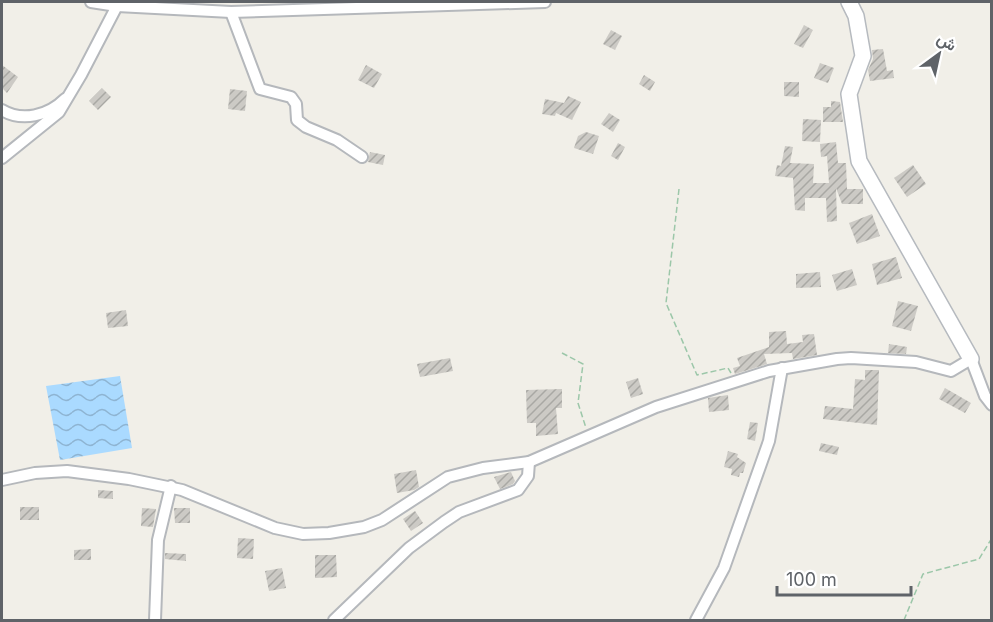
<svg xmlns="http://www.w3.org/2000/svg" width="993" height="622" viewBox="0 0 993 622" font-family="Inter,Vazirmatn,sans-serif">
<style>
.water{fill:url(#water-waves)}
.building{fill:url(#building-hatch)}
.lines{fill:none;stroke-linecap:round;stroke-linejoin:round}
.street-casing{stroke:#b5b8bc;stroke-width:14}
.secondary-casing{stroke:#b6babf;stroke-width:18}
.path{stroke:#9cc7a9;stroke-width:1.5;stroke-dasharray:6 3;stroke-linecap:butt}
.street{stroke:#fff;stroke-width:10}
.secondary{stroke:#fff;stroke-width:15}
</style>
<defs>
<pattern id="water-waves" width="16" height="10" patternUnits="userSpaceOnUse" patternTransform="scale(1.5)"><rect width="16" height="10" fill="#aadaff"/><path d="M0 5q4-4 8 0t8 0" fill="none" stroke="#8eb4d2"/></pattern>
<pattern id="building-hatch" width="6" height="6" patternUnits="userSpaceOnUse" patternTransform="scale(1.5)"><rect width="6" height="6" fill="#cccac5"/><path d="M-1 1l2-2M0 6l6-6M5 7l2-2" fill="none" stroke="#a9a8a4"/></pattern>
</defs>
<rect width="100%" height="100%" fill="#f1efe8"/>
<path class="water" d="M120 376 132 448 60 460 46 386Z"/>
<g class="building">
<path d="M804 25 813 30 803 48 794 44Z"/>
<path d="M611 30 622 36 615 50 603 44Z"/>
<path d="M883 49 887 71 893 70 894 78 870 81 868 70 873 59 872 50Z"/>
<path d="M820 63 834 68 828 83 814 78Z"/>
<path d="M2 65 18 77 7 93 2 88Z"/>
<path d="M366 65 382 74 374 88 358 80Z"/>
<path d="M644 75 655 82 650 91 639 84Z"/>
<path d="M784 82H799V97L784 96Z"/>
<path d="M102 88 111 97 98 110 89 101Z"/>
<path d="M230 89 247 91 245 111 228 109Z"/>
<path d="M568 96 581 102 572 120 556 113 555 116 542 114 545 99 564 103Z"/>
<path d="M831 101 840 102 843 122H823V107H831Z"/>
<path d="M609 113 620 120 613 132 601 124Z"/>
<path d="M803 119 821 120 820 142 802 141Z"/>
<path d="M586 132 599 136 593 154 574 148 578 136Z"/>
<path d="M836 142 838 163H846L847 189H863V204H842L836 188 837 221 827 222 826 198H805V211L795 210 793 178 775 176 777 165 781 166 785 146 793 147 790 163 814 164 813 183H829L827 156 821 157 820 144Z"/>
<path d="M618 143 625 147 618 160 611 156Z"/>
<path d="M370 152 385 155 383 165 368 162Z"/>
<path d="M913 165 926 184 907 197 894 178Z"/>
<path d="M872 214 880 236 857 244 849 223Z"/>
<path d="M896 257 902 278 877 285 872 264Z"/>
<path d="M852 269 857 285 837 291 832 275Z"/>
<path d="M820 272 821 287 796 288V274Z"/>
<path d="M898 301 918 306 911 331 892 326Z"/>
<path d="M126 310 128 326 108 328 106 313Z"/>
<path d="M786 331 787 344 803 342 802 335 814 334 817 355 793 359 792 353 764 354 767 364 735 374 733 368 740 366 737 358 769 347V332Z"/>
<path d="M889 344 907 347 906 354 888 353Z"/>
<path d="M450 358 453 371 420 377 417 364Z"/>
<path d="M865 370H879L877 425 823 419 825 406 853 409 855 379 865 380Z"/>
<path d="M638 378 643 394 631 398 626 382Z"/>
<path d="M945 388 971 403 965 413 939 399Z"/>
<path d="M562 389V408H556L558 434 536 436V423H527L526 390Z"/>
<path d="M728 395 729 410 709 412 708 398Z"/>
<path d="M750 422 758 423 755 441 747 439Z"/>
<path d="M821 443 839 447 837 455 819 451Z"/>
<path d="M728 451 738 454 737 457 746 463 743 473H740L739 477 731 475 732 469 724 467Z"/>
<path d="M416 470 419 487 414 490 397 493 394 474Z"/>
<path d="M511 472 515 481 513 484 500 489 494 477Z"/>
<path d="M98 490 113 491V499L98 498Z"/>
<rect x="20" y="507" width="19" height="13"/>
<path d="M142 508 156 509 153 527 141 526Z"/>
<path d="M174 508H190V523H175Z"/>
<path d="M415 511 423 523 411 531 403 519Z"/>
<path d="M238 538 254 539 253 559 237 558Z"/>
<path d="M91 549V560H74V550Z"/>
<path d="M165 553 186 554V561L165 559Z"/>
<path d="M315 555H336L337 577 315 578Z"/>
<path d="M282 568 286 588 269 591 265 571Z"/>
</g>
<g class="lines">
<defs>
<g id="street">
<path d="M91 2 117 6 231 12 545 2"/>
<path d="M231 12 260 89 291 97 296 104 297 120 306 127 337 140 362 157"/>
<path d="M2 110C22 122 48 116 65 99"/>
<path d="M2 158 59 112 81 75 119 2"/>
<path d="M2 480 35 473 67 471 129 479 182 490 275 528 303 534 329 533 364 527 382 520 448 477 483 468 529 462 656 407 769 371 837 359 851 358 916 362 951 371 971 359 985 396 992 405"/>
<path d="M155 620 158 540 171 486"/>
<path d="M334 620 409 548 444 522 459 512 518 490 528 476 529 462"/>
<path d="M696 620 724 568 769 441 782 368"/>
</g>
<path id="secondary" d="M849 2 856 16 863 56 849 94 859 161 971 359"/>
</defs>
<use href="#street" class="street-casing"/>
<use href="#secondary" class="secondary-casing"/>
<g class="path">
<path d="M679 189 666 303 697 375 728 368 731 373"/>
<path d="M562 353 583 364 578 403 586 428"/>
<path d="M904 620 923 574 979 559 992 538"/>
</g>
<use href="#street" class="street"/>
<use href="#secondary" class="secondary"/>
</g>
<rect width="993" height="622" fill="none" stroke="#5f6368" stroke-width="6"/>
<g transform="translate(939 54) rotate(33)" stroke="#ffffff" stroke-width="4.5" paint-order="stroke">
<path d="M0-4.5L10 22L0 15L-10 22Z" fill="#5f6368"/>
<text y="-9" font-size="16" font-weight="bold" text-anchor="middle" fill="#5f6368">ش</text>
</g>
<path d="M777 586v9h134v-9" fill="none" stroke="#5f6368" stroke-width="3"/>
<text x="786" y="586" font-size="18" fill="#5f6368" stroke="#ffffff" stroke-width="4.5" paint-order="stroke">100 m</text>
</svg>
